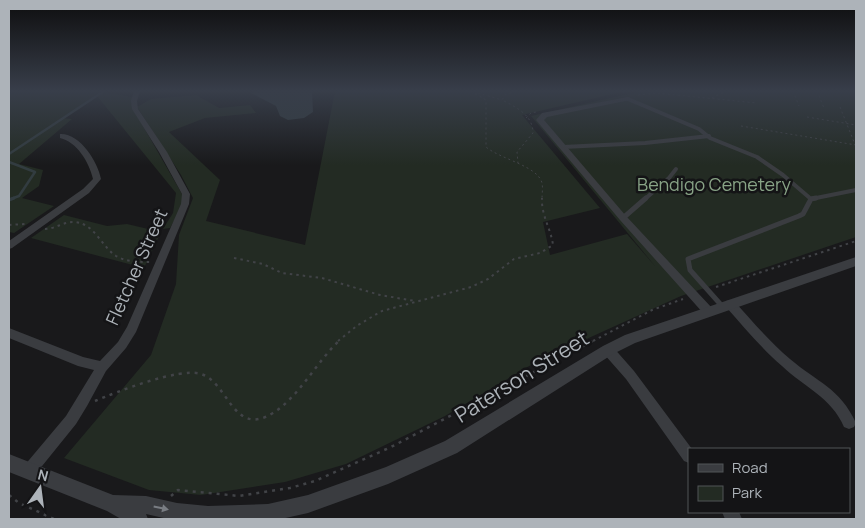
<svg xmlns="http://www.w3.org/2000/svg" width="865" height="528" viewBox="0 0 865 528" font-family="Manrope,sans-serif">
<style>
.green{fill:#232b23}
.water{fill:#323c40}
.lines{fill:none;stroke-linecap:round;stroke-linejoin:round}
.stream-far1{stroke:#323c40;stroke-width:2.5}
.stream{stroke:#323c40;stroke-width:3}
.path-far2{stroke:#414347;stroke-width:1;stroke-dasharray:2 3;stroke-linecap:butt}
.path-far1{stroke:#414347;stroke-width:2;stroke-dasharray:2.5 4;stroke-linecap:butt}
.path{stroke:#414347;stroke-width:2.5;stroke-dasharray:3 5;stroke-linecap:butt}
.service-far1{stroke:#3a3c40;stroke-width:4}
.service{stroke:#3a3c40;stroke-width:5}
.minor{fill:#3a3c40;fill-rule:evenodd}
.tertiary{fill:#3a3c40;fill-rule:evenodd}
.oneway{fill:#797d83}
.labels{text-anchor:middle;stroke-width:5;stroke-linejoin:round;paint-order:stroke}
.park-label{font-size:18px;fill:#88a386;stroke:#141416}
.street-label{font-size:18px;fill:#adb3b9;stroke:#141416}
.near-street-label{font-size:21px;fill:#adb3b9;stroke:#141416}
</style>
<rect width="100%" height="100%" fill="#19191b"/>
<g class="green">
<path d="M9 91H107L105 92 132 97V107L182 194 184 203 170 228 163 229 173 213 176 193 97 96 62 118 72 119 19 164 43 170 39 186 22 198 54 206 14 233 9 232Z"/>
<path d="M335 91H626L522 115 600 208 543 222 550 255 627 234 655 266 531 116 641 91H856V237L681 296 536 362 445 416 346 464 285 482 201 495 149 490 64 458 151 355 176 284 179 235 193 198 181 175 137 107 151 99 196 95 219 108 250 105 256 113 205 118 169 132 220 180 206 221 305 245Z"/>
<path d="M64 215 107 226 127 224 161 232 144 268 31 238Z"/>
</g>
<path class="water" d="M256 91H312L313 112 304 118 288 120 280 116 276 106 251 93Z"/>
<g class="lines">
<g class="stream-far1">
<path d="M9 154 104 91"/>
<path d="M9 162 35 172 19 196 11 199"/>
</g>
<path class="stream" d="M9 200 14 198"/>
<g class="path-far2">
<path d="M471 91 486 100V147C500 159 538 166 542 183 543 188 542 194 542 199"/>
<path d="M516 91 505 95 502 100C516 107 533 115 533 133L517 152 518 163"/>
<path d="M793 91 799 106"/>
<path d="M817 91 824 108"/>
<path d="M855 91 856 93"/>
<path d="M623 92 629 91"/>
<path d="M478 93 502 100"/>
<path d="M638 95 656 93 757 103"/>
<path d="M712 98 726 91"/>
<path d="M840 107 856 147"/>
<path d="M807 117 856 125"/>
<path d="M526 118 531 113 536 112"/>
<path d="M741 126 856 145"/>
</g>
<g class="path-far1">
<path d="M9 225 26 224"/>
<path d="M45 229C55 229 65 221 75 222 95 224 101 246 116 256 126 262 139 262 150 262"/>
<path d="M234 258 263 264 282 273 322 278 380 295 415 301"/>
<path d="M716 287 856 241"/>
<path d="M338 341 358 325 382 311 471 287 488 279 514 259 540 253 553 245C551 229 541 215 542 198"/>
<path d="M593 341 652 310 683 299"/>
</g>
<g class="path">
<path d="M95 401C116 392 180 367 201 374 229 383 233 438 273 413 299 397 317 361 340 340"/>
<path d="M9 495 19 503 54 519"/>
<path d="M171 496 178 490 239 496 290 488 315 481 391 447 595 340"/>
</g>
<g class="service-far1">
<path d="M628 99 699 129 710 138 757 157 783 175 811 199"/>
<path d="M563 147 645 143 709 136"/>
<path d="M645 199 669 178 676 169"/>
<path d="M811 199 856 190"/>
</g>
<g class="service">
<path d="M623 218 646 198"/>
<path d="M722 306 690 270 688 259 799 216 803 214 811 199 816 198"/>
</g>
<g class="minor">
<path d="M134 91H140L137 101 138 109 167 152 190 194 189 204 136 332 126 348 106 371 87 406 76 424 34 476 29 478 24 476 22 471 24 466 66 416 94 370 78 366 9 338V328L83 357 100 361 118 342 127 327 181 204 182 194 159 152 132 109 131 101Z"/>
<path d="M628 97 630 98V100L547 117 544 120 626 216 712 308 713 311 712 314 708 315 704 314 620 220 536 120 542 113Z"/>
<path d="M60 134C80 133 98 162 101 179L89 193 12 248 9 249V241L83 189 93 179C89 162 77 142 60 138Z"/>
<path d="M730 300 734 301C752 321 770 342 790 359 817 382 840 388 856 423L854 427 849 429 844 427C831 397 805 388 782 366 761 348 744 327 726 307L725 304 726 301Z"/>
<path d="M608 345 612 346 634 371 692 449H689V463L684 461 626 379 604 354 602 350 604 346Z"/>
<path d="M722 512H739L742 519H725Z"/>
</g>
<path class="tertiary" d="M856 257V266L635 343 613 354 457 453 388 484 308 513 281 519H168L146 514 148 519H121L107 511 9 472V454L113 495 146 496 177 503 208 506 268 504 308 495 386 467 445 441 603 346 625 335Z"/>
</g>
<defs><path id="oneway-solid" d="M-6-.8H1V-3.2L6.5 0L1 3.2V.8H-6Z" transform="scale(1.25)"/></defs>
<use class="oneway" href="#oneway-solid" transform="translate(161 508) rotate(12)"/>
<linearGradient id="sky" x2="0" y2="1"><stop stop-color="#0e0e0f"/><stop offset="0.55" stop-color="#383e4a"/><stop offset="1" stop-color="#383e4a" stop-opacity="0"/></linearGradient>
<rect width="865" height="165" fill="url(#sky)"/>
<g class="labels">
<g class="park-label">
<text x="714" y="191">Bendigo Cemetery</text>
</g>
<g class="street-label">
<text transform="translate(137 267) rotate(-66)" y="6">Fletcher Street</text>
</g>
<g class="near-street-label">
<text transform="translate(522 377) rotate(-32)" y="7">Paterson Street</text>
</g>
</g>
<rect width="865" height="528" fill="none" stroke="#adb3b9" stroke-width="20"/>
<rect x="688" y="448" width="162" height="65" fill="#141416" stroke="#515457"/>
<rect x="698" y="464" width="25" height="8" fill="#3a3c40" stroke="#515457"/>
<text x="732" y="473" font-size="15" fill="#adb3b9">Road</text>
<rect x="698" y="486" width="25" height="15" fill="#232b23" stroke="#515457"/>
<text x="732" y="498" font-size="15" fill="#adb3b9">Park</text>
<g transform="translate(40 488) rotate(14)" stroke="#141416" stroke-width="4" paint-order="stroke">
<path d="M0-4L9 19L0 12L-9 19Z" fill="#adb3b9"/>
<text y="-8" font-size="14" font-weight="bold" text-anchor="middle" fill="#adb3b9">N</text>
</g>
</svg>
